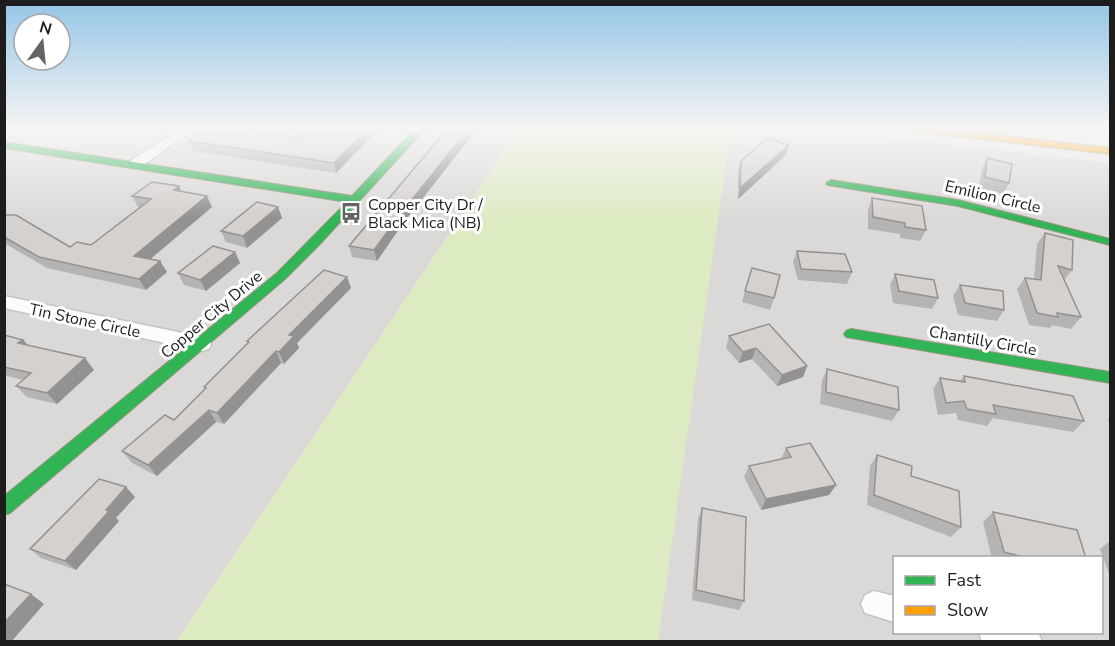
<svg xmlns="http://www.w3.org/2000/svg" width="1115" height="646" viewBox="0 0 1115 646" font-family="'Nunito Sans',sans-serif">
<style>
.residential{fill:#dbd9d7;fill-rule:evenodd}
.grass{fill:#ddebc3}
.lines{fill:none;stroke-linecap:round;stroke-linejoin:round}
.street-casing{stroke:#c4c3c2;stroke-width:3}
.fast-casing{stroke:#97957d;stroke-width:2}
.slow-casing{stroke:#97957d;stroke-width:2}
.street{fill:#fcfcfb;fill-rule:evenodd}
.fast{fill:#30b455;fill-rule:evenodd}
.slow{fill:#ff9f0a;fill-rule:evenodd}
.wall{fill:#b6b4b2}
.shaded-wall{fill:#949291}
.building{fill:#d4d1cf;stroke:#949291;stroke-width:1.5}
.labels{text-anchor:middle;stroke-width:6;stroke-linejoin:round;paint-order:stroke}
.street-label{font-size:16px;fill:#1d1d1d;stroke:#fff}
.poi-label{font-size:16px;fill:#1d1d1d;stroke:#fff;text-anchor:start}
</style>
<rect width="100%" height="100%" fill="#ece9e6"/>
<g class="residential">
<path d="M4 128H520L177 641H5Z"/>
<path d="M731 128H815L1110 163V641L654 642ZM894 558H1102V632H894Z"/>
</g>
<path class="grass" d="M520 128H731L658 641H177Z"/>
<g class="lines">
<defs>
<g id="street">
<path d="M181 128H195L139 168H129L127 165 129 162Z"/>
<path d="M4 296 202 337 209 339 211 344 209 349 202 351 4 308Z"/>
<path d="M874 591 894 596V622L865 613 861 604 865 595Z"/>
<path d="M979 632H1038L1042 642H982Z"/>
</g>
<g id="fast">
<path d="M416 128H426L319 245 285 279 10 513 4 515V496L277 273 347 202 4 148V142L352 196Z"/>
<path d="M831 180 958 200 1110 239V245L958 206 827 185 826 183Z"/>
<path d="M851 329 1110 372V383L846 337 844 334 846 331Z"/>
</g>
<path id="slow" d="M907 128H935L1110 148V154L912 131Z"/>
</defs>
<use href="#street" class="street-casing"/>
<use href="#fast" class="fast-casing"/>
<use href="#slow" class="slow-casing"/>
<use href="#street" class="street"/>
<use href="#fast" class="fast"/>
<use href="#slow" class="slow"/>
</g>
<g class="wall">
<path d="M209 128H257L258 132 300 138 380 128 336 173 193 151 189 141Z"/>
<path d="M786 155 738 199V171L741 161Z"/>
<path d="M987 158 1009 183 1003 194 979 188 982 169Z"/>
<path d="M182 192 212 207 150 259 167 272 146 290 47 268 4 243V215L70 247 91 245 141 207H138L132 196Z"/>
<path d="M872 198 926 230 920 241 900 238V234L868 229V209Z"/>
<path d="M278 207 282 218 247 248 226 242 221 231Z"/>
<path d="M401 226 377 261 352 257 349 246Z"/>
<path d="M1045 233 1072 270 1064 280 1081 317 1071 329 1052 325 1050 328 1029 325 1017 289 1025 278 1034 279 1037 244Z"/>
<path d="M797 251 852 272 847 284 798 280 793 262Z"/>
<path d="M235 252 240 263 206 291 184 285 178 273Z"/>
<path d="M895 274 938 298 932 309 893 303 890 285Z"/>
<path d="M347 277 351 288 297 343 299 348 284 364 281 363 224 424 216 422 157 476 132 463 122 451 174 420 205 389 204 387 248 343 247 341Z"/>
<path d="M960 285 1004 310 997 321 958 315 953 296Z"/>
<path d="M745 291 774 298 770 310 742 302Z"/>
<path d="M4 335 23 340 28 345 94 370 57 404 27 397 16 386 23 380 4 375Z"/>
<path d="M729 336 807 366 803 377 777 386 752 359 739 363 726 348Z"/>
<path d="M827 369 899 410 892 421 820 404 822 380Z"/>
<path d="M964 376 1084 421 1073 432 993 418 987 426 958 420 956 413 938 415 933 389 940 378 960 381Z"/>
<path d="M1110 417V428L1108 420Z"/>
<path d="M786 448 836 485 829 495 761 510 744 477 749 466 781 459Z"/>
<path d="M877 455 911 476 961 527 951 537 867 505 870 466Z"/>
<path d="M135 497 116 518 119 521 76 570 41 558 30 549Z"/>
<path d="M702 508 744 601 739 610 692 600 698 519Z"/>
<path d="M993 512 1086 558H992L983 522Z"/>
<path d="M1110 541V576L1100 549Z"/>
</g>
<g class="shaded-wall">
<path d="M254 128H257L260 136 250 131Z"/>
<path d="M369 128H380L336 173 334 163Z"/>
<path d="M469 128H478L401 226 377 261 374 250 399 216Z"/>
<path d="M789 145 786 155 738 199 740 188Z"/>
<path d="M179 186 184 197 174 190Z"/>
<path d="M207 196 212 207 141 267 134 256Z"/>
<path d="M278 207 282 218 247 248 243 236Z"/>
<path d="M235 252 240 263 206 291 200 280Z"/>
<path d="M160 261 167 272 146 290 139 279Z"/>
<path d="M347 277 351 288 297 343 299 348 284 364 279 352 289 335Z"/>
<path d="M23 340 33 351 18 343Z"/>
<path d="M756 348 752 359 739 363 743 352Z"/>
<path d="M276 351 281 363 224 424 217 413Z"/>
<path d="M85 358 94 370 57 404 47 393Z"/>
<path d="M807 366 803 377 777 386 782 375Z"/>
<path d="M209 410 216 422 157 476 148 465Z"/>
<path d="M836 485 829 495 761 510 766 499Z"/>
<path d="M126 487 135 497 116 518 119 521 76 570 65 561 106 510Z"/>
<path d="M31 594 44 604 11 642H4V623Z"/>
</g>
<g class="building">
<path d="M209 128H254L250 131 300 138 312 128H369L334 163 189 141Z"/>
<path d="M448 128H469L399 216 374 250 349 246Z"/>
<path d="M767 138 789 145 740 188 741 161Z"/>
<path d="M987 158 1012 164 1009 183 985 177Z"/>
<path d="M152 182 179 186 174 190 207 196 134 256 160 261 139 279 39 257 4 237V215H16L70 247 77 242 91 245 151 199 132 196Z"/>
<path d="M872 198 922 206 926 230 905 227V223L873 217Z"/>
<path d="M257 202 278 207 243 236 221 231Z"/>
<path d="M1045 233 1073 240 1072 270 1058 266 1081 317 1057 313 1058 317 1037 313 1025 278 1041 280Z"/>
<path d="M213 246 235 252 200 280 178 273Z"/>
<path d="M797 251 845 254 852 272 801 269Z"/>
<path d="M752 268 780 275 774 298 745 291Z"/>
<path d="M324 270 347 277 289 335 294 336 279 352 276 351 217 413 209 410 148 465 122 451 165 415 174 420 206 388 204 387 249 342 247 341Z"/>
<path d="M895 274 934 280 938 298 899 291Z"/>
<path d="M960 285 1003 291 1004 310 965 303Z"/>
<path d="M769 324 807 366 782 375 756 348 743 352 729 336Z"/>
<path d="M4 335 23 340 18 343 85 358 47 393 16 386 31 373 4 367Z"/>
<path d="M827 369 898 387 899 410 826 392Z"/>
<path d="M964 376 1073 396 1084 421 993 405 996 414 967 409 964 401 946 403 940 378 965 382Z"/>
<path d="M810 443 836 485 766 499 749 466 791 457 786 448Z"/>
<path d="M877 455 912 466 911 476 959 491 961 527 874 495Z"/>
<path d="M99 479 126 487 106 510 109 511 65 561 30 549Z"/>
<path d="M702 508 746 517 744 601 696 590Z"/>
<path d="M993 512 1077 530 1086 558H1028L1004 552Z"/>
<path d="M4 584 31 594 4 623Z"/>
</g>
<linearGradient id="sky" x2="0" y2="1"><stop stop-color="#95c5e5"/><stop offset="0.59" stop-color="#f6f5f4"/><stop offset="1" stop-color="#f6f5f4" stop-opacity="0"/></linearGradient>
<rect width="1115" height="218" fill="url(#sky)"/>
<defs>
<symbol id="bus-bare" viewBox="-9 -9 18 18"><path d="M-5-6H5V4H4V6H2V4H-2V6H-4V4H-5ZM-3.5-4V0h7V-4ZM-3.5 1.2v1.5H-2V1.2ZM2 1.2v1.5H3.5V1.2Z" fill="#656463" stroke="#fff" stroke-width="2.5" paint-order="stroke"/></symbol>
</defs>
<g fill-rule="evenodd">
<use href="#bus-bare" x="336" y="198" width="30" height="30"/>
</g>
<g class="labels">
<g class="street-label">
<text transform="translate(993 196) rotate(13)" y="6">Emilion Circle</text>
<text transform="translate(211 314) rotate(-40)" y="6">Copper City Drive</text>
<text transform="translate(85 320) rotate(12)" y="6">Tin Stone Circle</text>
<text transform="translate(983 340) rotate(10)" y="6">Chantilly Circle</text>
</g>
<g class="poi-label">
<text x="368" y="210">Copper City Dr /<tspan x="368" dy="18">Black Mica (NB)</tspan></text>
</g>
</g>
<rect width="1115" height="646" fill="none" stroke="#1d1d1d" stroke-width="12"/>
<rect x="893" y="556" width="210" height="78" fill="#ffffff" stroke="#a5a5a5" stroke-width="1.5"/>
<rect x="905" y="576" width="30" height="9" fill="#30b455" stroke="#a5a5a5" stroke-width="1.5"/>
<text x="947" y="586" font-size="18" fill="#1d1d1d">Fast</text>
<rect x="905" y="606" width="30" height="9" fill="#ff9f0a" stroke="#a5a5a5" stroke-width="1.5"/>
<text x="947" y="616" font-size="18" fill="#1d1d1d">Slow</text>
<g transform="translate(42 42) rotate(15)"><circle r="28" fill="#ffffff" stroke="#a5a5a5" stroke-width="1.5"/>
<path d="M0-4.5L10 22L0 15L-10 22Z" fill="#656463"/>
<text y="-9" font-size="16" font-weight="bold" text-anchor="middle" fill="#1d1d1d">N</text>
</g>
</svg>
